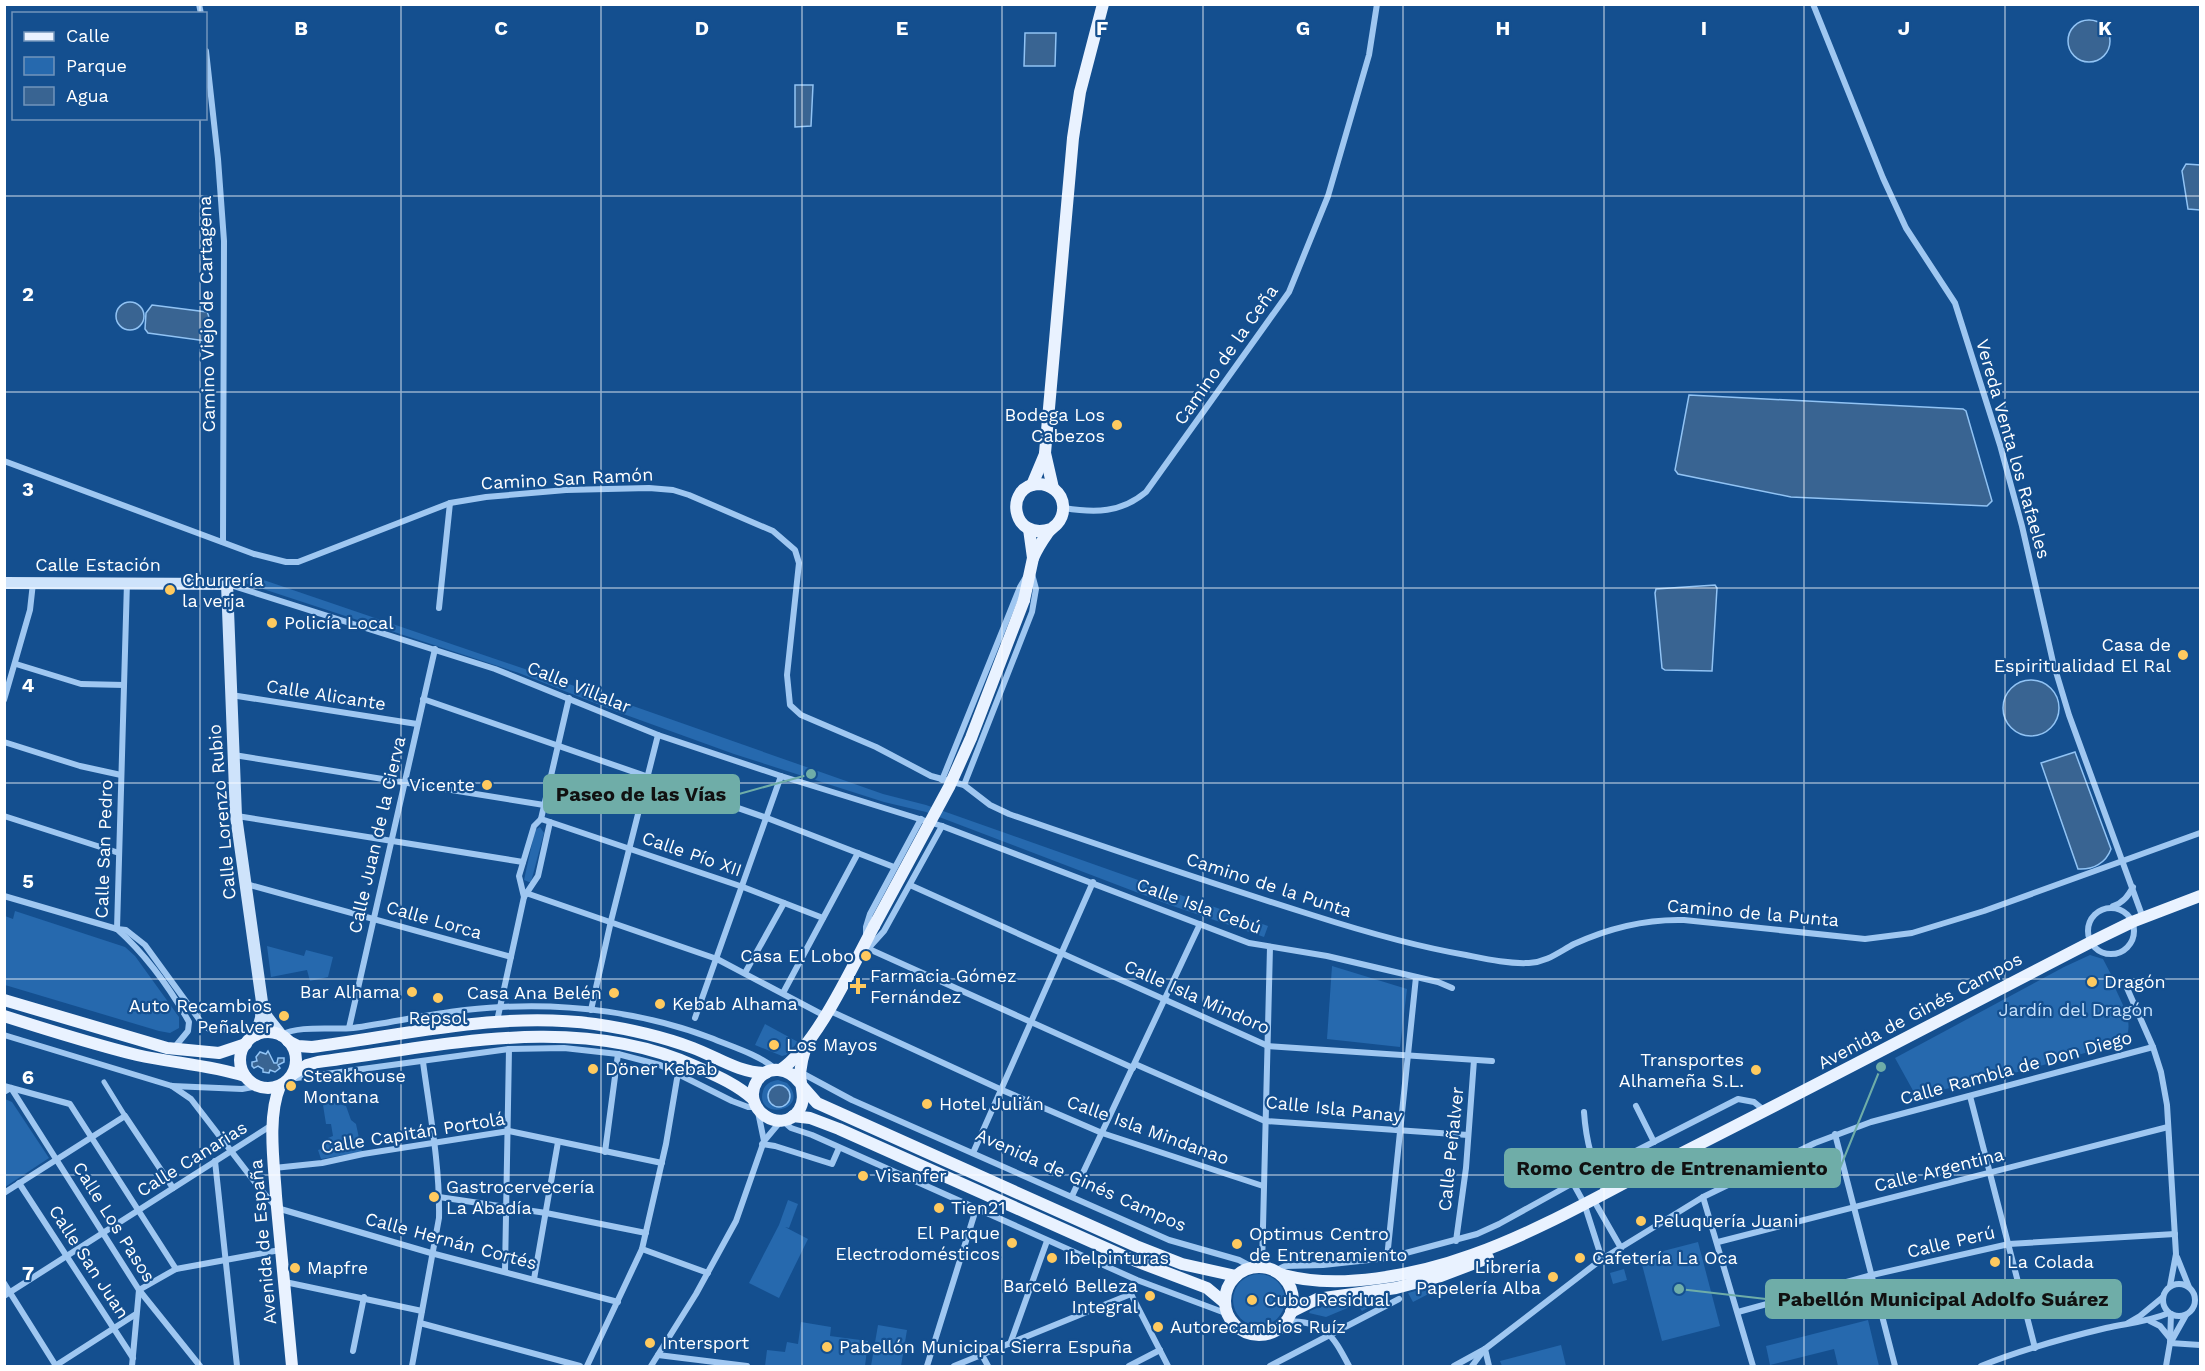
<svg xmlns="http://www.w3.org/2000/svg" width="2205" height="1371" viewBox="0 0 2205 1371" font-family="'Work Sans',sans-serif">
<style>
.green{fill:#2669ae}
.water{fill:#396492;stroke:#91c3f4;stroke-width:1.5}
.lines{fill:none;stroke-linecap:round;stroke-linejoin:round}
.pedestrian{stroke:#9fc7f1;stroke-width:5}
.minor{stroke:#9fc7f1;stroke-width:6}
.secondary{stroke:#cee3fb;stroke-width:12}
.primary{stroke:#e9f2ff;stroke-width:12}
.primary-bridge{stroke:#e9f2ff;stroke-width:12}
.grid{fill:none;stroke:#fff;stroke-width:1.5;stroke-opacity:0.55}
.poi-dot{fill:#ffca5f;stroke:#144f8f;stroke-width:2}
.labels{text-anchor:middle;stroke-width:4.5;stroke-linejoin:round;paint-order:stroke}
.street-label{font-size:18px;fill:#fff;stroke:#144f8f}
.poi-label{font-size:18px;fill:#fff;stroke:#144f8f;text-anchor:start}
.park-label{font-size:18px;fill:#c6e1fc;stroke:#144f8f}
.grid-label{font-size:20px;text-anchor:middle;font-weight:bold;fill:#fff;stroke:#144f8f;stroke-width:4.5;stroke-linejoin:round;paint-order:stroke}
.leader{fill:none;stroke:#6fada8;stroke-width:2}
.callout-dot{fill:#6fada8;stroke:#144f8f;stroke-width:2}
.callout{fill:#6fada8;stroke:#6fada8;stroke-width:2}
.callout-label{font-size:20px;text-anchor:middle;font-weight:bold;fill:#111}
</style>
<rect width="100%" height="100%" fill="#144f8f"/>
<g class="green">
<path d="M246 574 633 706 883 794 926 805 1268 926 1264 937 1170 905 926 812 884 802 734 754 615 711 519 673 245 583Z"/>
<path d="M540 827 544 833 531 882H529L524 880 535 830Z"/>
<path d="M15 911 125 947 135 956 179 1017V1028L170 1033 159 1031 5 985V916L13 919Z"/>
<path d="M267 946 304 956 306 950 333 957 328 977 310 981 307 970 271 977Z"/>
<path d="M2090 955 2103 959 2115 982 2114 985C2121 1003 2137 1025 2123 1042L2022 1071 1916 1096 1895 1058 2064 967Z"/>
<path d="M1332 966 1407 989 1400 1047 1327 1039Z"/>
<path d="M765 1024 798 1042 786 1055 782 1056 755 1045Z"/>
<path d="M778 1080 787 1083C813 1111 754 1122 763 1091 765 1084 771 1081 778 1080Z"/>
<path d="M5 1099 12 1102 49 1158 5 1187Z"/>
<path d="M332 1102 346 1106 351 1120 356 1124 362 1152 321 1159 318 1150 325 1148 324 1144 329 1143 328 1138 333 1136 331 1124H326L323 1105Z"/>
<path d="M788 1200 798 1204 789 1228 785 1227 808 1239 779 1298 749 1283 779 1225Z"/>
<path d="M1698 1242 1720 1326 1662 1341 1640 1257Z"/>
<path d="M1624 1269 1627 1280 1613 1284 1610 1273Z"/>
<circle cx="1259" cy="1300" r="26"/>
<path d="M1436 1285H1439L1440 1288 1413 1302 1408 1293Z"/>
<path d="M1375 1299 1381 1301 1362 1311 1357 1304 1326 1317 1309 1313 1310 1311 1319 1307Z"/>
<path d="M1868 1320 1879 1366H1838L1834 1349 1770 1365 1766 1346Z"/>
<path d="M801 1322 831 1327 830 1336 868 1341 865 1366H765L767 1350 785 1352 787 1342 798 1344Z"/>
<path d="M878 1325 907 1330 901 1366H871Z"/>
<path d="M1561 1345 1566 1366H1502L1500 1361Z"/>
</g>
<g class="water">
<circle cx="2089" cy="41" r="21"/>
<path d="M1025 33H1056L1055 66H1024Z"/>
<path d="M795 85H813L811 126 795 127Z"/>
<path d="M2186 164 2200 165V210L2188 209 2182 171Z"/>
<circle cx="130" cy="316" r="14"/>
<path d="M152 305 207 312C211 319 210 334 206 341L148 333 145 329 146 313Z"/>
<path d="M1689 395 1963 409 1966 411 1992 501 1987 506 1791 497 1678 474 1675 470Z"/>
<path d="M1715 585 1717 588 1712 671 1665 670 1662 668 1655 593 1656 589Z"/>
<circle cx="2031" cy="708" r="28"/>
<path d="M2075 752 2111 849C2106 863 2093 870 2078 869L2041 763Z"/>
<path d="M268 1051 274 1063H277L278 1058H284V1062L278 1065 280 1068 275 1072 270 1070 269 1073 263 1072V1069L258 1066 254 1068 252 1066V1062L257 1061 256 1057 260 1052 266 1054Z"/>
<circle cx="779" cy="1096" r="11"/>
</g>
<g class="lines">
<path class="pedestrian" d="M104 1082 125 1116"/>
<g class="minor">
<path d="M199 4 201 14"/>
<path d="M1813 4 1883 178 1906 228 1955 303 2000 445 2022 526 2053 662 2069 715 2143 918"/>
<path d="M206 51 218 159 224 241 223 542"/>
<path d="M4 461 254 554 286 562H298L450 503 486 497 566 490 649 488 673 490 689 495 773 531 795 550 799 563 787 675 790 705 801 715 876 747 931 776 964 785 990 805 1009 814C1110 849 1210 883 1312 915 1362 931 1413 946 1466 955 1486 959 1508 964 1529 963 1547 962 1559 952 1574 944 1609 928 1646 919 1684 920L1865 939 1912 933 1984 911 2200 833"/>
<path d="M1064 508C1095 513 1121 513 1146 492L1289 292 1328 196 1369 55 1377 4"/>
<path d="M227 584 495 669 658 735 781 776 942 826 1249 943 1327 956 1438 982 1452 988"/>
<path d="M439 608 450 503"/>
<path d="M16 664 81 684 124 685"/>
<path d="M231 695 417 724"/>
<path d="M423 699 767 818 894 867"/>
<path d="M4 700 30 610 33 583"/>
<path d="M4 742 80 766 121 775"/>
<path d="M234 755 544 805"/>
<path d="M942 780 1020 587 1026 577"/>
<path d="M964 785 1032 612 1036 589 1032 574"/>
<path d="M4 816 119 853"/>
<path d="M237 816 523 862"/>
<path d="M541 819 550 822 538 876 524 897 519 876 534 826Z"/>
<path d="M541 819 569 698"/>
<path d="M550 822 743 887 823 918"/>
<path d="M246 884 511 957"/>
<path d="M910 885 1268 1046 1492 1061"/>
<path d="M526 893 717 959 825 1016"/>
<path d="M4 896 117 929C146 955 170 988 189 1022L188 1031 174 1048"/>
<path d="M2113 906C2123 903 2128 896 2133 887"/>
<circle cx="2111" cy="931" r="23"/>
<path d="M117 929 127 582"/>
<path d="M117 929 126 930 145 945 201 1022 209 1029 240 1030 254 1036"/>
<path d="M866 937V927L870 914 921 819"/>
<path d="M869 949 1133 1068"/>
<path d="M866 951 884 931 942 826"/>
<path d="M745 973 784 903"/>
<path d="M2127 988 2153 1047 2161 1072 2167 1105 2176 1254 2170 1286"/>
<path d="M783 993 858 853"/>
<path d="M591 1010 611 921 658 735"/>
<path d="M828 1010 1002 1090 1102 1133 1263 1186"/>
<path d="M695 1018 781 776"/>
<path d="M497 1021 524 897"/>
<path d="M349 1028 435 649"/>
<path d="M4 1035 172 1086 242 1089 258 1086"/>
<path d="M281 1035C299 1025 332 1030 353 1028 402 1021 452 1009 501 1007 571 1003 645 1013 711 1038 733 1047 757 1054 776 1069"/>
<path d="M1135 1064 1265 1121 1468 1135"/>
<path d="M800 1072 852 1100 1169 1240 1239 1260 1252 1267"/>
<path d="M289 1079 509 1049 564 1048 618 1054 660 1065 732 1101 748 1107H756"/>
<path d="M4 1086 70 1104 176 1269"/>
<path d="M172 1086 191 1099 261 1190 277 1208 431 1253 618 1302"/>
<path d="M4 1092 11 1088 139 1290 200 1366"/>
<path d="M1970 1096 2035 1348"/>
<path d="M1636 1106 1654 1142"/>
<path d="M758 1112 764 1141"/>
<path d="M1584 1112C1586 1142 1593 1165 1605 1192"/>
<path d="M783 1121 791 1128 812 1135 1137 1280 1228 1314"/>
<path d="M1835 1134 1895 1366"/>
<path d="M762 1144 775 1146 832 1164 839 1148"/>
<path d="M605 1152 618 1054"/>
<path d="M973 1153 1093 882"/>
<path d="M215 1161 237 1366"/>
<path d="M274 1168 322 1163 363 1154 509 1131 662 1163"/>
<path d="M19 1183 133 1358"/>
<path d="M1573 1183 1584 1203 1602 1259"/>
<path d="M4 1193 125 1116 173 1188"/>
<path d="M1072 1196 1200 924"/>
<path d="M439 1197 546 1213 646 1233"/>
<path d="M1703 1197 1753 1366"/>
<path d="M1593 1199 1621 1248"/>
<path d="M1456 1241 1466 1168 1474 1060"/>
<path d="M1718 1242 2168 1127"/>
<path d="M642 1249 708 1273"/>
<path d="M2177 1257 2189 1287"/>
<path d="M1387 1258 1416 977"/>
<path d="M1262 1267 1270 947"/>
<path d="M505 1271 509 1049"/>
<path d="M1275 1271 1285 1266 1323 1265 1387 1258 1477 1234 1499 1224 1573 1183 1738 1099 1754 1102 1765 1111"/>
<path d="M534 1279 558 1142"/>
<path d="M285 1282 422 1311"/>
<path d="M4 1283 56 1366"/>
<circle cx="2179" cy="1300" r="16"/>
<path d="M139 1290 176 1269 280 1250"/>
<path d="M1131 1294 1168 1366"/>
<path d="M4 1296 272 1125"/>
<path d="M1738 1312 1872 1275 2009 1244 2175 1234"/>
<path d="M1286 1321C1325 1321 1332 1334 1349 1366"/>
<path d="M2150 1321 2160 1326 2169 1337"/>
<path d="M420 1323 580 1366"/>
<path d="M2128 1323 2140 1316 2163 1297"/>
<path d="M2172 1340 2186 1315"/>
<path d="M2170 1343 2200 1345"/>
<path d="M1010 1344 1047 1241"/>
<path d="M1485 1349 1489 1366"/>
<path d="M353 1351 364 1297"/>
<path d="M658 1355 747 1366"/>
<path d="M982 1355 988 1366"/>
<path d="M55 1366 136 1314"/>
<path d="M132 1366 139 1290"/>
<path d="M412 1366 439 1218C440 1166 430 1114 423 1062"/>
<path d="M587 1366 642 1249 666 1144 678 1073"/>
<path d="M651 1366 696 1294 736 1221 764 1141 780 1122"/>
<path d="M927 1366 976 1209"/>
<path d="M954 1366 1131 1294"/>
<path d="M1129 1366 1160 1350"/>
<path d="M1270 1366 1399 1299"/>
<path d="M1454 1366 1485 1349 1602 1259 1703 1197 1815 1143 1871 1122 2153 1047"/>
<path d="M1472 1366 1484 1350"/>
<path d="M1981 1366C2021 1350 2064 1338 2106 1328 2129 1323 2147 1322 2169 1313"/>
<path d="M2166 1366 2170 1343 2171 1314"/>
</g>
<g class="secondary">
<path d="M4 583 227 584 236 816 262 1002 261 1018 256 1035"/>
<path d="M263 1006 267 1017 281 1035"/>
</g>
<g class="primary">
<path d="M1032 485 1045 454"/>
<path d="M1053 488 1045 453 1073 138 1080 92 1103 4"/>
<path d="M1033 558C1037 549 1042 541 1047 534 1050 529 1054 527 1057 524 1066 514 1065 498 1055 490 1050 486 1044 484 1038 484 1004 486 1011 542 1051 529"/>
<path d="M1024 600 1033 558 1029 529"/>
<path d="M4 1000 167 1048 219 1053 246 1044"/>
<path d="M4 1016C48 1030 92 1044 137 1055 173 1063 209 1065 245 1076"/>
<circle cx="268" cy="1060" r="28"/>
<path d="M288 1041 298 1046 312 1047C405 1035 501 1011 595 1024 629 1029 661 1036 693 1048 717 1057 739 1073 766 1073"/>
<path d="M780 1070C816 1047 853 965 874 926"/>
<path d="M293 1074 307 1065 318 1062C442 1046 578 1012 697 1067 717 1076 736 1084 753 1099"/>
<path d="M800 1083C789 1068 768 1064 757 1081 740 1108 781 1137 799 1110 807 1098 800 1086 800 1073 801 1064 803 1055 806 1046"/>
<path d="M280 1086C267 1117 274 1163 276 1196 281 1253 287 1310 292 1366"/>
<path d="M802 1086 817 1103 1136 1246 1182 1264 1236 1276"/>
<path d="M793 1116 810 1118 839 1129 1128 1258 1207 1288 1225 1303"/>
<circle cx="1259" cy="1301" r="34"/>
<path d="M1280 1274C1337 1291 1417 1275 1472 1255 1542 1230 1609 1190 1676 1156 1815 1086 1953 1013 2091 942L2132 922 2200 896"/>
<path d="M1291 1312 1317 1299 1396 1288 1441 1276 1488 1258"/>
</g>
<path class="primary-bridge" d="M874 926 949 787 971 738 1024 600"/>
</g>
<path class="grid" d="M200 4V14M401 4V1366M601 4V1366M802 4V1366M1002 4V1366M1203 4V1366M1403 4V1366M1604 4V1366M1804 4V1366M2005 4V1366M200 118V1366M4 196H2200M4 392H2200M4 588H2200M4 783H2200M4 979H2200M4 1175H2200"/>
<g class="poi-dot">
<circle cx="1117" cy="425" r="6"/>
<circle cx="170" cy="590" r="6"/>
<circle cx="272" cy="623" r="6"/>
<circle cx="2183" cy="655" r="6"/>
<circle cx="487" cy="785" r="6"/>
<circle cx="866" cy="956" r="6"/>
<circle cx="2092" cy="982" r="6"/>
<path d="M855 977h6v6h6v6h-6v6h-6v-6h-6v-6h6z"/>
<circle cx="412" cy="992" r="6"/>
<circle cx="614" cy="993" r="6"/>
<circle cx="438" cy="998" r="6"/>
<circle cx="660" cy="1004" r="6"/>
<circle cx="284" cy="1016" r="6"/>
<circle cx="774" cy="1045" r="6"/>
<circle cx="593" cy="1069" r="6"/>
<circle cx="1756" cy="1070" r="6"/>
<circle cx="291" cy="1086" r="6"/>
<circle cx="927" cy="1104" r="6"/>
<circle cx="863" cy="1176" r="6"/>
<circle cx="434" cy="1197" r="6"/>
<circle cx="939" cy="1208" r="6"/>
<circle cx="1641" cy="1221" r="6"/>
<circle cx="1012" cy="1243" r="6"/>
<circle cx="1237" cy="1244" r="6"/>
<circle cx="1052" cy="1258" r="6"/>
<circle cx="1580" cy="1258" r="6"/>
<circle cx="1995" cy="1262" r="6"/>
<circle cx="295" cy="1268" r="6"/>
<circle cx="1553" cy="1277" r="6"/>
<circle cx="1150" cy="1296" r="6"/>
<circle cx="1252" cy="1300" r="6"/>
<circle cx="1158" cy="1327" r="6"/>
<circle cx="650" cy="1343" r="6"/>
<circle cx="827" cy="1347" r="6"/>
</g>
<g class="labels">
<g class="street-label">
<text transform="translate(207 314) rotate(-91)" y="6">Camino Viejo de Cartagena</text>
<text transform="translate(1226 355) rotate(-55)" y="6">Camino de la Ceña</text>
<text transform="translate(2013 449) rotate(74)" y="6">Vereda Venta los Rafaeles</text>
<text transform="translate(567 479) rotate(-3)" y="6">Camino San Ramón</text>
<text x="98" y="571">Calle Estación</text>
<text transform="translate(579 687) rotate(22)" y="6">Calle Villalar</text>
<text transform="translate(326 695) rotate(9)" y="6">Calle Alicante</text>
<text transform="translate(222 812) rotate(-95)" y="6">Calle Lorenzo Rubio</text>
<text transform="translate(377 835) rotate(-77)" y="6">Calle Juan de la Cierva</text>
<text transform="translate(104 849) rotate(-88)" y="6">Calle San Pedro</text>
<text transform="translate(692 854) rotate(19)" y="6">Calle Pío XII</text>
<text transform="translate(1269 885) rotate(18)" y="6">Camino de la Punta</text>
<text transform="translate(1199 906) rotate(20)" y="6">Calle Isla Cebú</text>
<text transform="translate(1753 913) rotate(5)" y="6">Camino de la Punta</text>
<text transform="translate(434 920) rotate(16)" y="6">Calle Lorca</text>
<text transform="translate(1197 997) rotate(24)" y="6">Calle Isla Mindoro</text>
<text transform="translate(1920 1011) rotate(-28)" y="6">Avenida de Ginés Campos</text>
<text transform="translate(2016 1068) rotate(-15)" y="6">Calle Rambla de Don Diego</text>
<text transform="translate(1334 1109) rotate(6)" y="6">Calle Isla Panay</text>
<text transform="translate(1148 1130) rotate(20)" y="6">Calle Isla Mindanao</text>
<text transform="translate(413 1133) rotate(-9)" y="6">Calle Capitán Portolá</text>
<text transform="translate(1451 1149) rotate(-84)" y="6">Calle Peñalver</text>
<text transform="translate(192 1159) rotate(-32)" y="6">Calle Canarias</text>
<text transform="translate(1939 1170) rotate(-14)" y="6">Calle Argentina</text>
<text transform="translate(1081 1180) rotate(24)" y="6">Avenida de Ginés Campos</text>
<text transform="translate(114 1222) rotate(58)" y="6">Calle Los Pasos</text>
<text transform="translate(451 1241) rotate(15)" y="6">Calle Hernán Cortés</text>
<text transform="translate(263 1242) rotate(-95)" y="6">Avenida de España</text>
<text transform="translate(1951 1242) rotate(-13)" y="6">Calle Perú</text>
<text transform="translate(89 1262) rotate(57)" y="6">Calle San Juan</text>
</g>
<g class="poi-label">
<text x="1105" y="421" text-anchor="end">Bodega Los<tspan x="1105" dy="21">Cabezos</tspan></text>
<text x="182" y="586">Churrería<tspan x="182" dy="21">la verja</tspan></text>
<text x="284" y="629">Policía Local</text>
<text x="2171" y="651" text-anchor="end">Casa de<tspan x="2171" dy="21">Espiritualidad El Ral</tspan></text>
<text x="475" y="791" text-anchor="end">Vicente</text>
<text x="854" y="962" text-anchor="end">Casa El Lobo</text>
<text x="870" y="982">Farmacia Gómez<tspan x="870" dy="21">Fernández</tspan></text>
<text x="2104" y="988">Dragón</text>
<text x="400" y="998" text-anchor="end">Bar Alhama</text>
<text x="602" y="999" text-anchor="end">Casa Ana Belén</text>
<text x="672" y="1010">Kebab Alhama</text>
<text x="272" y="1012" text-anchor="end">Auto Recambios<tspan x="272" dy="21">Peñalver</tspan></text>
<text x="438" y="1024" text-anchor="middle">Repsol</text>
<text x="786" y="1051">Los Mayos</text>
<text x="1744" y="1066" text-anchor="end">Transportes<tspan x="1744" dy="21">Alhameña S.L.</tspan></text>
<text x="605" y="1075">Döner Kebab</text>
<text x="303" y="1082">Steakhouse<tspan x="303" dy="21">Montana</tspan></text>
<text x="939" y="1110">Hotel Julián</text>
<text x="875" y="1182">Visanfer</text>
<text x="446" y="1193">Gastrocervecería<tspan x="446" dy="21">La Abadía</tspan></text>
<text x="951" y="1214">Tien21</text>
<text x="1653" y="1227">Peluquería Juani</text>
<text x="1000" y="1239" text-anchor="end">El Parque<tspan x="1000" dy="21">Electrodomésticos</tspan></text>
<text x="1249" y="1240">Optimus Centro<tspan x="1249" dy="21">de Entrenamiento</tspan></text>
<text x="1064" y="1264">Ibelpinturas</text>
<text x="1592" y="1264">Cafetería La Oca</text>
<text x="2007" y="1268">La Colada</text>
<text x="1541" y="1273" text-anchor="end">Librería<tspan x="1541" dy="21">Papelería Alba</tspan></text>
<text x="307" y="1274">Mapfre</text>
<text x="1138" y="1292" text-anchor="end">Barceló Belleza<tspan x="1138" dy="21">Integral</tspan></text>
<text x="1264" y="1306">Cubo Residual</text>
<text x="1170" y="1333">Autorecambios Ruíz</text>
<text x="662" y="1349">Intersport</text>
<text x="839" y="1353">Pabellón Municipal Sierra Espuña</text>
</g>
<g class="park-label">
<text x="2076" y="1016">Jardín del Dragón</text>
</g>
</g>
<g class="grid-label">
<text x="301" y="35">B</text>
<text x="501" y="35">C</text>
<text x="702" y="35">D</text>
<text x="902" y="35">E</text>
<text x="1102" y="35">F</text>
<text x="1303" y="35">G</text>
<text x="1503" y="35">H</text>
<text x="1704" y="35">I</text>
<text x="1904" y="35">J</text>
<text x="2105" y="35">K</text>
<text x="28" y="301">2</text>
<text x="28" y="496">3</text>
<text x="28" y="692">4</text>
<text x="28" y="888">5</text>
<text x="28" y="1084">6</text>
<text x="28" y="1280">7</text>
</g>
<path class="leader" d="M811 774L739 794M1881 1067L1840 1168M1679 1289L1766 1299"/>
<g class="callout-dot">
<circle cx="811" cy="774" r="6"/>
<circle cx="1881" cy="1067" r="6"/>
<circle cx="1679" cy="1289" r="6"/>
</g>
<g class="callout">
<rect x="544" y="775" width="195" height="38" rx="6"/>
<rect x="1505" y="1149" width="335" height="38" rx="6"/>
<rect x="1766" y="1280" width="355" height="38" rx="6"/>
</g>
<g class="callout-label">
<text x="641" y="801">Paseo de las Vías</text>
<text x="1672" y="1175">Romo Centro de Entrenamiento</text>
<text x="1943" y="1306">Pabellón Municipal Adolfo Suárez</text>
</g>
<rect width="2205" height="1371" fill="none" stroke="#ffffff" stroke-width="12"/>
<rect x="12" y="12" width="195" height="108" fill="#144f8f" stroke="#7295bc" stroke-width="1.5"/>
<rect x="24" y="32" width="30" height="9" fill="#e9f2ff" stroke="#7295bc" stroke-width="1.5"/>
<text x="66" y="42" font-size="18" fill="#ffffff">Calle</text>
<rect x="24" y="57" width="30" height="18" fill="#2669ae" stroke="#7295bc" stroke-width="1.5"/>
<text x="66" y="72" font-size="18" fill="#ffffff">Parque</text>
<rect x="24" y="87" width="30" height="18" fill="#396492" stroke="#7295bc" stroke-width="1.5"/>
<text x="66" y="102" font-size="18" fill="#ffffff">Agua</text>
</svg>
